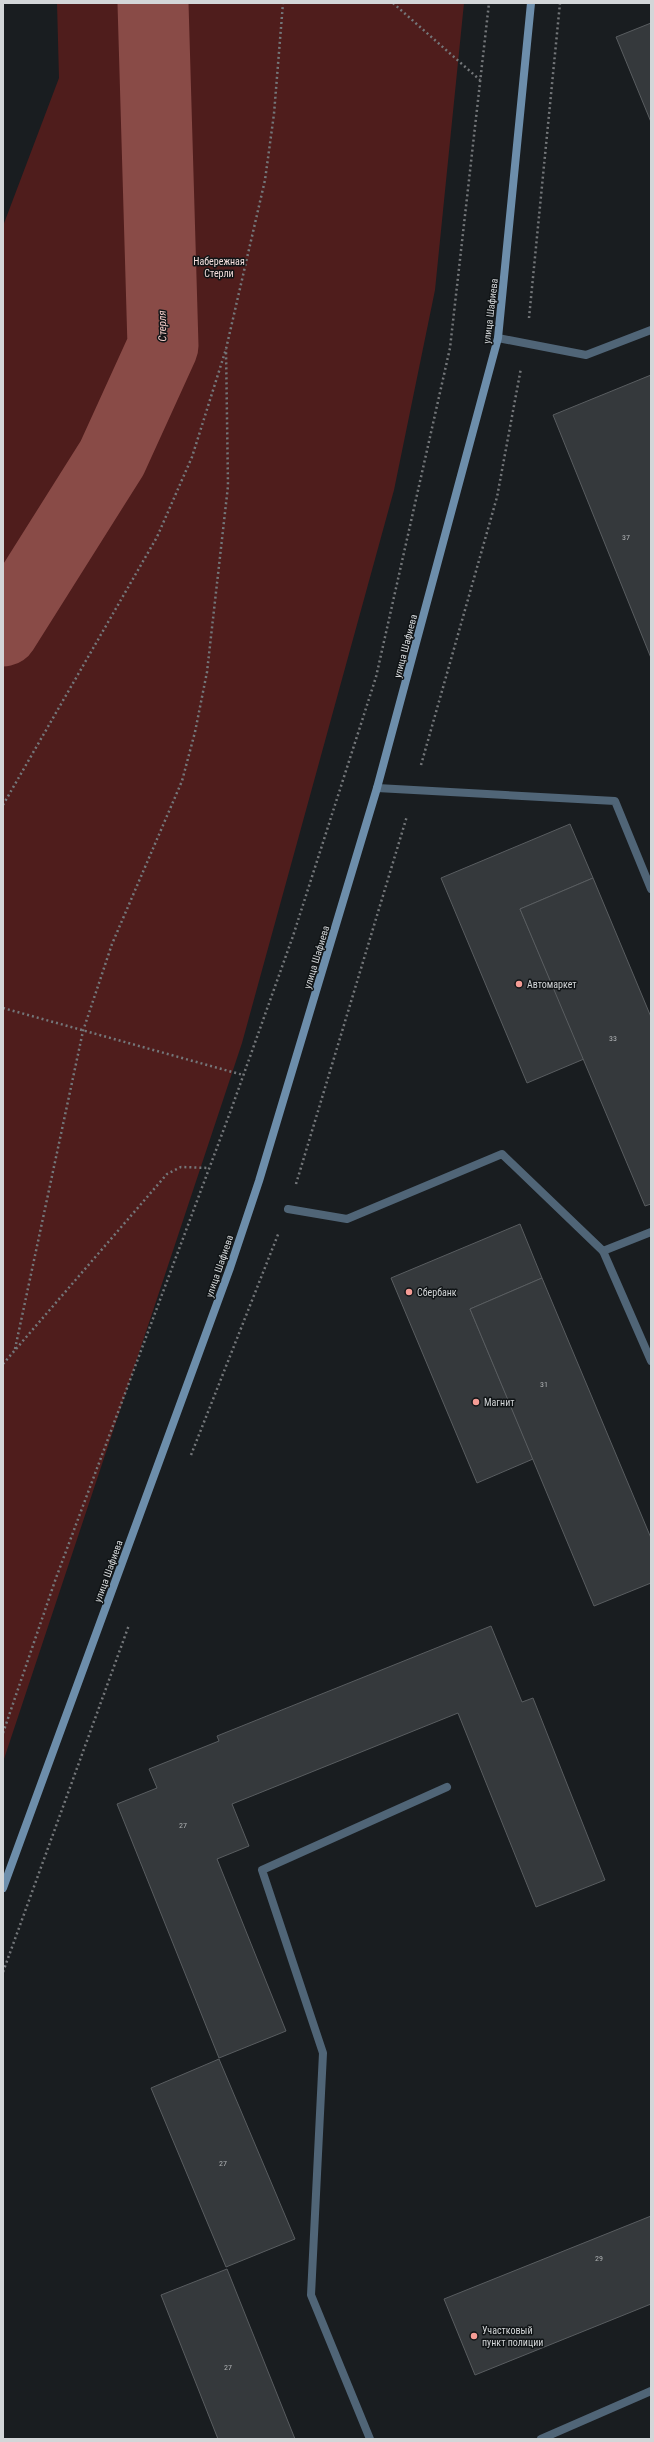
<svg xmlns="http://www.w3.org/2000/svg" width="654" height="2442" viewBox="0 0 654 2442" font-family="'Roboto Condensed',sans-serif">
<style>
.green{fill:#4f1d1c}
.lines{fill:none;stroke-linecap:round;stroke-linejoin:round}
.river{stroke:#894b47;stroke-width:71}
.building{fill:#35393c;stroke:#595d60}
.path{stroke:#74777a;stroke-width:2.5;stroke-dasharray:2 3;stroke-linecap:butt}
.lane{stroke:#506577;stroke-width:8}
.secondary{stroke:#6d8eab;stroke-width:8}
.poi-dot{fill:#f59c95;stroke:#101416;stroke-width:1.5}
.labels{text-anchor:middle;stroke-width:3;stroke-linejoin:round;paint-order:stroke}
.number-label{font-size:8px;fill:#acafb1}
.park-label{font-size:10px;fill:#f3dedc;stroke:#101416}
.street-label{font-size:10px;fill:#d3d6d8;stroke:#101416}
.poi-label{font-size:10px;fill:#d3d6d8;stroke:#101416;text-anchor:start}
.water-label{font-size:11px;font-style:italic;fill:#f8d0cc;stroke:#101416}
</style>
<rect width="100%" height="100%" fill="#191d20"/>
<path class="green" d="M57 3H464L435 290 394 490 242 1043 3 1762V226L59 78Z"/>
<g class="lines">
<path class="river" d="M3 631 112 458 163 346 153 3"/>
</g>
<g class="building">
<path d="M651 23V122L616 37Z"/>
<path d="M651 375V658L553 415Z"/>
<path d="M570 824 593 878 520 909 584 1059 527 1083 441 878Z"/>
<path d="M593 878 651 1017V1204L645 1206 520 909Z"/>
<path d="M520 1224 542 1278 470 1309 533 1459 477 1483 391 1278Z"/>
<path d="M542 1278 651 1538V1583L594 1606 470 1309Z"/>
<path d="M491 1626 522 1702 533 1698 605 1880 536 1907 458 1713 232 1804 249 1846 217 1859 286 2031 219 2058 117 1804 157 1788 149 1769 219 1741 217 1736Z"/>
<path d="M219 2059 295 2239 226 2267 151 2088Z"/>
<path d="M651 2216V2304L475 2375 444 2299Z"/>
<path d="M227 2269 295 2439H218L161 2295Z"/>
</g>
<g class="lines">
<g class="path">
<path d="M393 3 480 80"/>
<path d="M529 318 560 3"/>
<path d="M421 765 497 497 521 368"/>
<path d="M3 805 157 537 192 457 226 349 265 180 274 114 283 3"/>
<path d="M3 1008 243 1075"/>
<path d="M296 1184 407 816"/>
<path d="M15 1349 83 1031 112 944 182 781 195 732 207 672 228 486 226 349"/>
<path d="M3 1364 167 1174 181 1167 209 1168"/>
<path d="M191 1455 279 1232"/>
<path d="M3 1733 56 1578 231 1110 293 936 376 677 450 348 489 3"/>
<path d="M3 1972 129 1625"/>
</g>
<g class="lane">
<path d="M498 338 586 355 651 330"/>
<path d="M377 788 615 801 651 889"/>
<path d="M288 1209 347 1219 502 1154 603 1251 651 1232"/>
<path d="M603 1251 651 1361"/>
<path d="M370 2439 311 2295 323 2053 262 1870 447 1787"/>
<path d="M541 2439 651 2391"/>
</g>
<path class="secondary" d="M3 1888 230 1268 259 1181 377 788 498 338 531 3"/>
</g>
<g class="poi-dot">
<circle cx="519" cy="984" r="4"/>
<circle cx="409" cy="1292" r="4"/>
<circle cx="476" cy="1402" r="4"/>
<circle cx="474" cy="2336" r="4"/>
</g>
<g class="labels">
<g class="number-label">
<text x="626" y="540">37</text>
<text x="613" y="1041">33</text>
<text x="544" y="1387">31</text>
<text x="183" y="1828">27</text>
<text x="223" y="2166">27</text>
<text x="599" y="2261">29</text>
<text x="228" y="2370">27</text>
</g>
<g class="park-label">
<text x="219" y="265">Набережная<tspan x="219" dy="12">Стерли</tspan></text>
</g>
<g class="street-label">
<text transform="translate(490 311) rotate(-83)" y="4">улица Шафиева</text>
<text transform="translate(405 646) rotate(-75)" y="4">улица Шафиева</text>
<text transform="translate(316 957) rotate(-73)" y="4">улица Шафиева</text>
<text transform="translate(219 1266) rotate(-71)" y="4">улица Шафиева</text>
<text transform="translate(108 1571) rotate(-70)" y="4">улица Шафиева</text>
</g>
<g class="poi-label">
<text x="527" y="988">Автомаркет</text>
<text x="417" y="1296">Сбербанк</text>
<text x="484" y="1406">Магнит</text>
<text x="482" y="2334">Участковый<tspan x="482" dy="12">пункт полиции</tspan></text>
</g>
<g class="water-label">
<text transform="translate(162 326) rotate(-91)" y="4">Стерля</text>
</g>
</g>
<rect width="654" height="2442" fill="none" stroke="#d3d6d8" stroke-width="8"/>
</svg>
